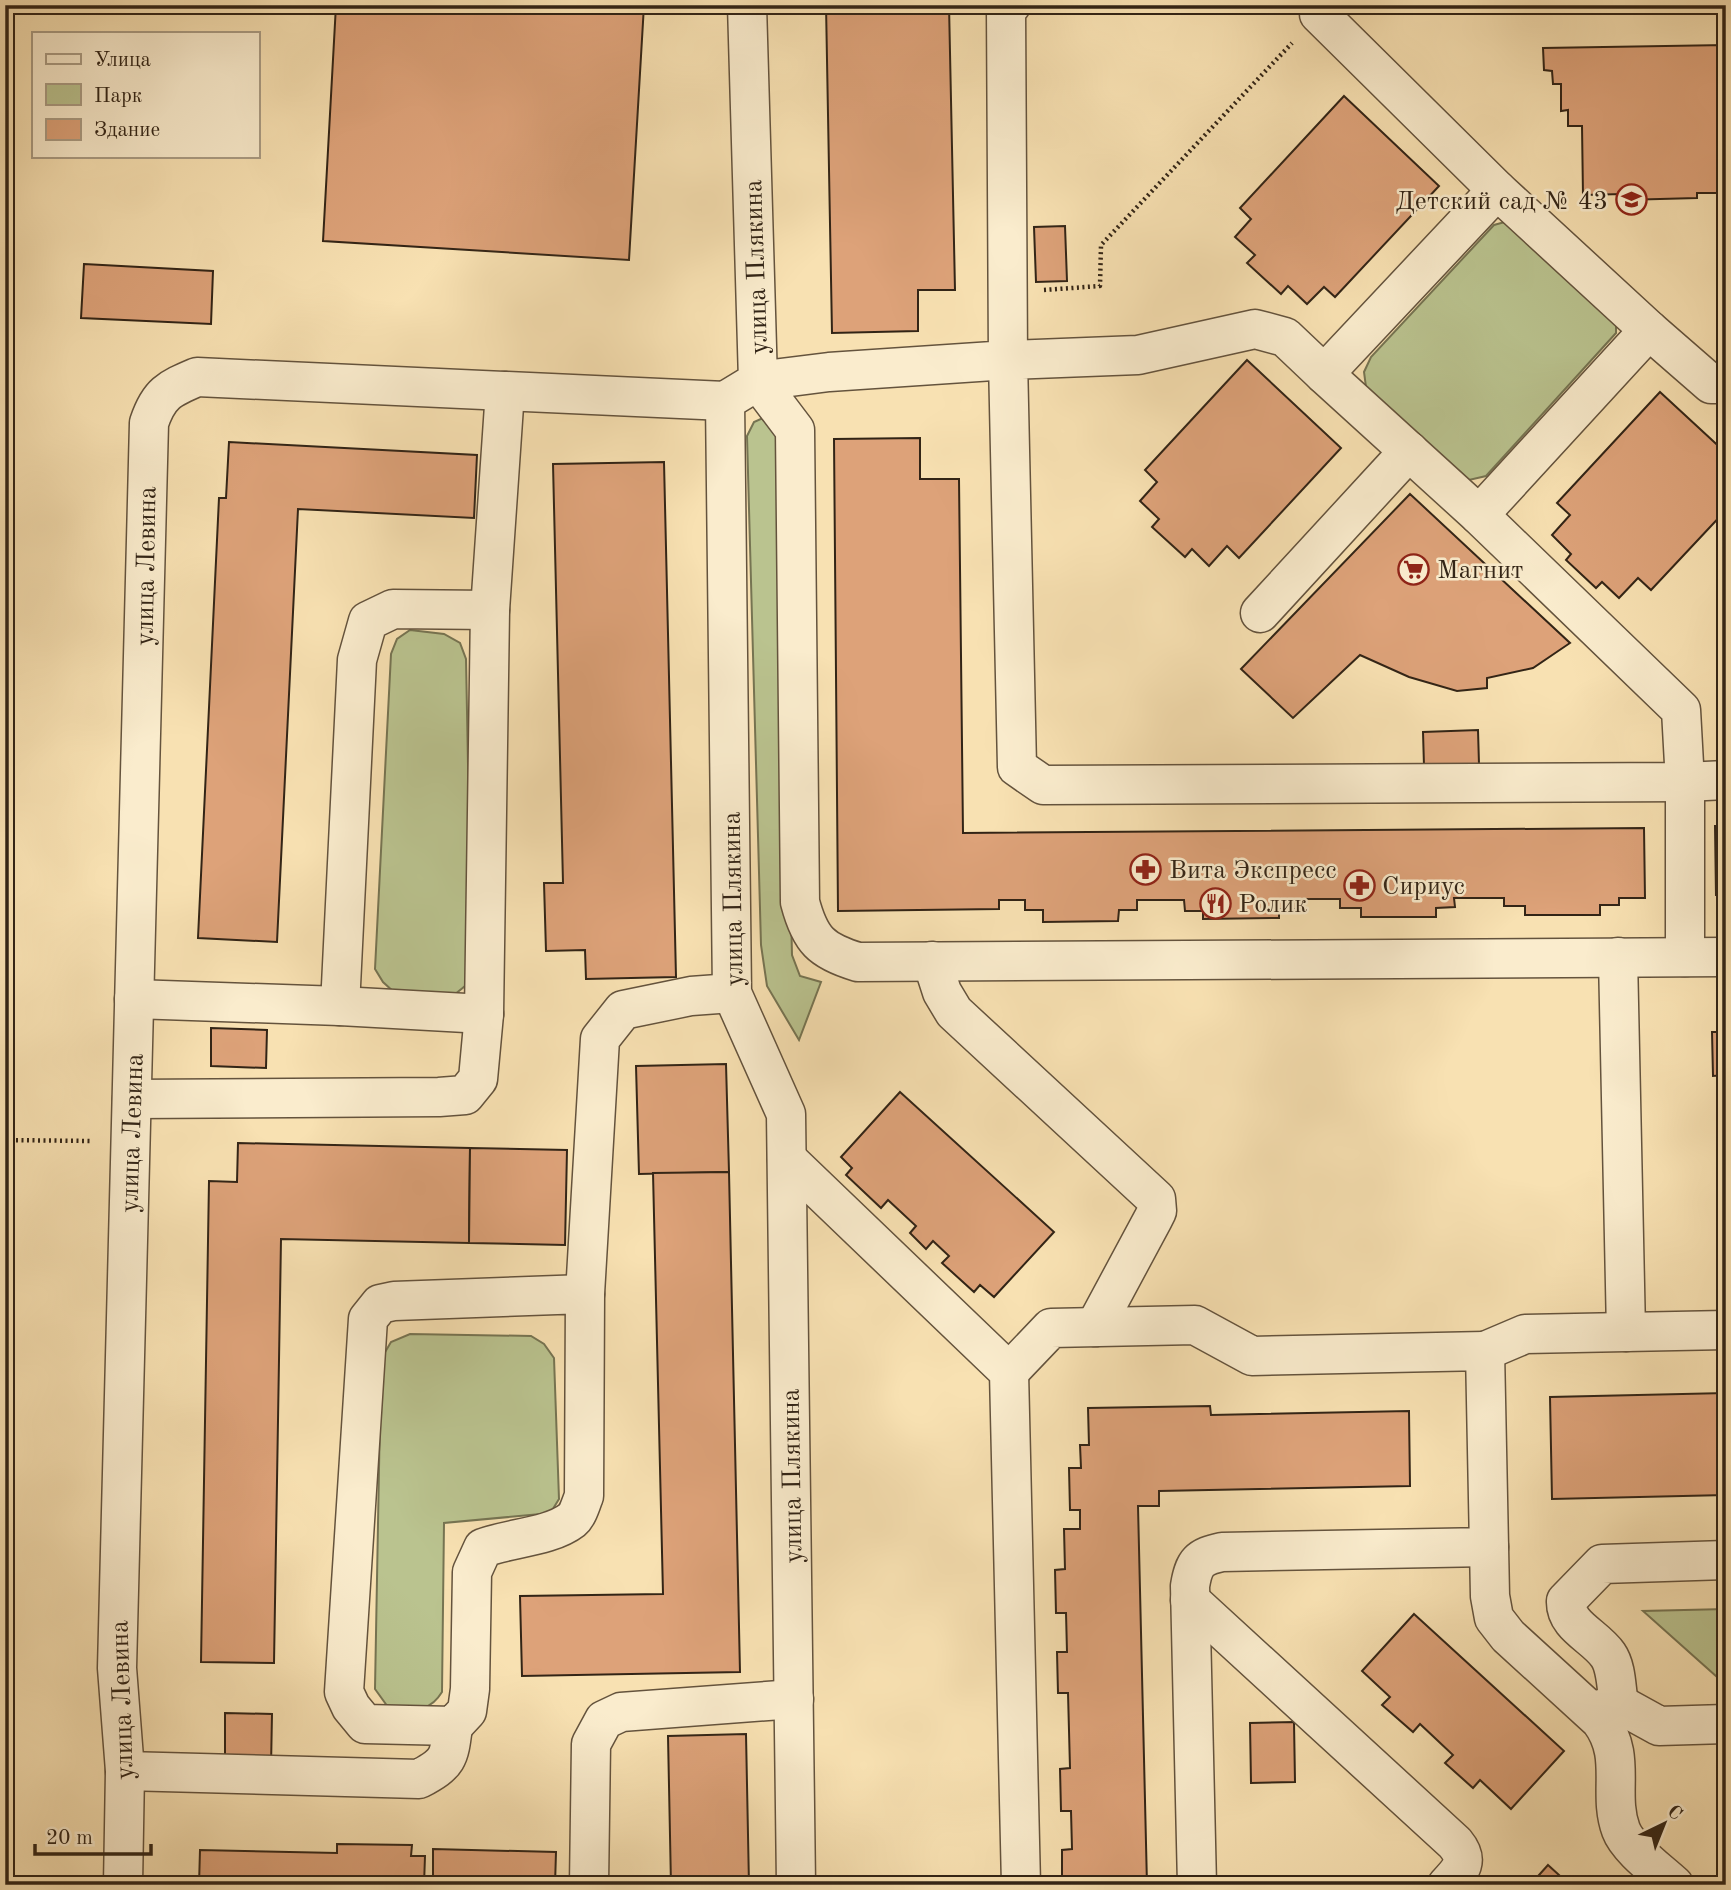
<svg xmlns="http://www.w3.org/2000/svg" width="1731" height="1890" viewBox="0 0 1731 1890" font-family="'Old Standard TT',serif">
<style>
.green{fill:#bac38f;stroke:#767452;stroke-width:2}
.building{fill:#dda279;stroke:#322416;stroke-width:2}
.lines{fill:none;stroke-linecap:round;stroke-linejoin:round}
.minor-casing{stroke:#64533d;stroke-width:41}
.path{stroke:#322416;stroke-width:4.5;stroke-dasharray:2 3.5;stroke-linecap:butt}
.minor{stroke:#faeccd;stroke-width:38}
.labels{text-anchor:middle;stroke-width:5;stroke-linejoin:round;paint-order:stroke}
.poi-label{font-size:26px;fill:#322416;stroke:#faeccd;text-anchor:start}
.street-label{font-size:26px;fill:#322416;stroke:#faeccd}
</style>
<rect width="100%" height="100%" fill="#f8e1b2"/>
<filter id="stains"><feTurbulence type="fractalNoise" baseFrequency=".00286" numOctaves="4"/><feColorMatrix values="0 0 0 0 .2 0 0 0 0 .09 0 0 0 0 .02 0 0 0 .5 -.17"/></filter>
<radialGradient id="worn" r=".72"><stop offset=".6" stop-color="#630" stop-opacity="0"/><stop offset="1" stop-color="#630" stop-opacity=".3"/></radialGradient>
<g class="green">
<path d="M1512 220 1616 317V333L1486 476 1469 480 1366 387 1364 372 1371 357 1494 225Z"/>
<path d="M763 418 780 439 792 955 800 976 821 982 799 1040 767 986 761 945 747 436 754 422Z"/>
<path d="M410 630 444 634 460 643 466 659 472 974 465 986 454 995 395 993 383 982 375 969 391 654 397 639Z"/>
<path d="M410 1334 531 1336 544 1344 554 1358 559 1499 551 1512 541 1514 444 1523 442 1692C428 1715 412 1708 388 1707L375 1689 381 1359 391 1342Z"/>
<path d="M1726 1609V1685L1643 1611Z"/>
</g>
<g class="building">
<path d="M336 5H644L629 260 323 241Z"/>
<path d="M826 5H949L955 290H918V331L832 333Z"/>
<path d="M1726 45V193H1697V198L1623 200V194L1583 195 1582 126H1568V110L1561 111V84H1553L1552 71 1544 70 1543 48Z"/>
<path d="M1344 96 1439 186 1335 297 1324 287 1307 304 1288 286 1281 294 1247 263 1255 255 1235 237 1251 219 1240 208Z"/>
<path d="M1065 226 1067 281 1036 282 1034 227Z"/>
<path d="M84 264 213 271 211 324 81 318Z"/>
<path d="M1247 360 1341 448 1239 558 1227 546 1209 566 1192 549 1185 557 1152 527 1159 519 1140 501 1157 482 1145 470Z"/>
<path d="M1660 392 1726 453V510L1651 590 1638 578 1619 598 1602 582 1596 588 1566 560 1571 554 1552 535 1570 515 1557 503Z"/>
<path d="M920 438V479H959L963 833 1644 828 1645 898H1619V905H1600V915H1525V906H1504V898H1454L1455 907 1436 908V917H1361V908H1340V899H1299V909H1279V918L1203 919V911H1185L1184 900H1137V910H1119L1118 921 1043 922V910H1025V900H999V909L838 911 834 439Z"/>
<path d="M229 442 477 455 474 518 298 509 277 942 198 938 219 498H226Z"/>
<path d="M664 462 676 977 586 979 585 950 546 951 544 883H563L553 464Z"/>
<path d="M1410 494 1570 643 1533 668 1487 678V688L1457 691 1409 677 1360 655 1293 718 1241 669Z"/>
<path d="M1478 730 1479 764 1424 766 1423 732Z"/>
<path d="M1715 826H1726V895H1716Z"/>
<path d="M211 1028 267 1030 266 1068 211 1066Z"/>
<path d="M1712 1032H1726V1075L1713 1076Z"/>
<path d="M726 1064 729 1172 639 1174 636 1066Z"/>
<path d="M900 1092 1054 1232 994 1297 980 1285 974 1292 942 1263 949 1256 933 1241 926 1249 910 1233 916 1226 888 1200 881 1208 846 1175 852 1168 841 1157Z"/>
<path d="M238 1143 470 1148 469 1243 281 1239 274 1663 201 1662 209 1181 237 1182Z"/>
<path d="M470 1148 567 1150 565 1245 469 1243Z"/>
<path d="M729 1172 740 1672 522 1676 520 1596 663 1594 653 1173Z"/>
<path d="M1726 1393V1495L1552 1499 1550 1397Z"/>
<path d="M1210 1406 1211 1415 1409 1411 1410 1486 1159 1491V1506H1138L1147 1885H1062V1850L1072 1849 1071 1811H1061L1060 1769 1070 1768 1068 1693H1058L1057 1652H1067L1066 1613H1056L1055 1570 1065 1569 1064 1529H1080V1510H1070L1069 1468H1081L1080 1445H1089L1088 1408Z"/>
<path d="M1414 1614 1564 1751 1511 1809 1480 1780 1473 1788 1445 1763 1453 1755 1420 1724 1413 1732 1382 1705 1390 1697 1362 1671Z"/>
<path d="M225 1713 272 1714 271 1767 225 1766Z"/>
<path d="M1294 1722 1295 1782 1251 1783 1250 1723Z"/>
<path d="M746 1734 749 1885H671L668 1736Z"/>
<path d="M337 1844 412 1845 411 1856H425L424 1885H199L200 1850 337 1853Z"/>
<path d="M433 1849 556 1852 555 1885H433Z"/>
<path d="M1548 1865 1570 1885H1530Z"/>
</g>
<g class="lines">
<defs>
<g id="minor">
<path d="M747 5 758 381 725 401 732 993 786 1114 796 1885"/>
<path d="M1011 5 1006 9 1008 360 829 372 758 381 795 430 800 902C810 940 821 951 858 962L1726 957"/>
<path d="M1319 5V14L1497 190"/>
<path d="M1324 374 1479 515 1649 330"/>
<path d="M1726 384H1711L1649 330 1497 190 1324 374 1285 337 1255 329 1138 355 1008 360 1017 767 1043 785 1685 782 1726 780"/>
<path d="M1479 515 1681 710 1685 782V957"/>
<path d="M1260 613 1409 451"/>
<path d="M1618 957 1626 1332"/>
<path d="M932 961 942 992 954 1012 1156 1199 1157 1211 1153 1219 1095 1327"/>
<path d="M134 999 340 1006 357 660 368 621 393 609 490 610"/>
<path d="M340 1006 484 1014"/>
<path d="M132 1099 439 1097 465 1095 478 1079 484 1014 490 610 505 391"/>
<path d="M787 1159 1009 1372 1021 1885"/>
<path d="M585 1294 584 1496C581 1503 578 1515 572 1520 550 1537 509 1538 483 1548L472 1572 470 1689 467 1711 453 1726 365 1724 351 1707 344 1692 368 1319 380 1304 394 1301Z"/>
<path d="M585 1294 600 1039 623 1010 691 996 732 993"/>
<path d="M1485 1351 1525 1334 1726 1330"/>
<path d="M1009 1372 1051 1328 1195 1325 1252 1356 1485 1351 1489 1547 1222 1552C1199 1557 1194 1562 1190 1586L1197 1885"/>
<path d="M1489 1547 1490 1596 1494 1618 1508 1636 1600 1720C1628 1757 1607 1792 1621 1830 1628 1849 1659 1871 1674 1885"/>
<path d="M1190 1600 1455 1843C1470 1861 1461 1870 1447 1885"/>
<path d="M1619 1704C1616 1689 1617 1668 1608 1655 1595 1636 1565 1626 1566 1601L1602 1564 1726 1560"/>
<path d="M1593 1711 1619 1704 1659 1726 1726 1724"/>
<path d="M125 1771 419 1779C449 1763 449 1758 453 1726"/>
<path d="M123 1885 125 1771 117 1668 149 423C159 393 169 389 197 377L725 401"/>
<path d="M589 1885 591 1744 604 1720 621 1712 794 1699"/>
</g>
</defs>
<use href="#minor" class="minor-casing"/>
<g class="path">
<path d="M1044 290 1100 286 1101 245 1292 43"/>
<path d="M5 1140 92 1141"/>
</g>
<use href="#minor" class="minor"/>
</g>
<defs>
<symbol id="school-ring" viewBox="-11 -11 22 22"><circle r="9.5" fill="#faeccd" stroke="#8f2418" stroke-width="1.5"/><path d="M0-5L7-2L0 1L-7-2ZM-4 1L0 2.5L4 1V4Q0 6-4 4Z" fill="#8f2418"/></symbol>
<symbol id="supermarket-ring" viewBox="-11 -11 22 22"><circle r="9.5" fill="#faeccd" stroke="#8f2418" stroke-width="1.5"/><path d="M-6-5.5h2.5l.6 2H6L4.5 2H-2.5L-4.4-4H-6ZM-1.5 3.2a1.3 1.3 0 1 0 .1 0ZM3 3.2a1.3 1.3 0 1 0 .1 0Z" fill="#8f2418"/></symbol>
<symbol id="pharmacy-ring" viewBox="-11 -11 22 22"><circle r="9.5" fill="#faeccd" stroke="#8f2418" stroke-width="1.5"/><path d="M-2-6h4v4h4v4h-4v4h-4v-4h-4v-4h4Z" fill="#8f2418"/></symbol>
<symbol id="restaurant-ring" viewBox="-11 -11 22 22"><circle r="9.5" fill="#faeccd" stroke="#8f2418" stroke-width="1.5"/><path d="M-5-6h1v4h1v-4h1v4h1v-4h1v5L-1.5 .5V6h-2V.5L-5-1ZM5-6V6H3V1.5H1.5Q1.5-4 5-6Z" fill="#8f2418"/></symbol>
</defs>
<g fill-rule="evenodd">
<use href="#school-ring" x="1614" y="182" width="35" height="35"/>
<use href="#supermarket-ring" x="1396" y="552" width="35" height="35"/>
<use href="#pharmacy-ring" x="1128" y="852" width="35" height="35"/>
<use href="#pharmacy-ring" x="1342" y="868" width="35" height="35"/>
<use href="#restaurant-ring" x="1198" y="886" width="35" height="35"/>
</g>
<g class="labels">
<g class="poi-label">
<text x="1608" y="209" text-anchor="end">Детский сад № 43</text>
<text x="1437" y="578">Магнит</text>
<text x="1169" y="878">Вита Экспресс</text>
<text x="1382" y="894">Сириус</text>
<text x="1238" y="912">Ролик</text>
</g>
<g class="street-label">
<text transform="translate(755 267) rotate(-92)" y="9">улица Плякина</text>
<text transform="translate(145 566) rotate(-89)" y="9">улица Левина</text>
<text transform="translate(732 899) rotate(-91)" y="9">улица Плякина</text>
<text transform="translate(131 1133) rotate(-88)" y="9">улица Левина</text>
<text transform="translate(791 1476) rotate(-91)" y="9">улица Плякина</text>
<text transform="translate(121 1700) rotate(-92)" y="9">улица Левина</text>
</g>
</g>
<rect width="1731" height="1890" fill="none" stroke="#f8e1b2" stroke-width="28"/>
<rect x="7" y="7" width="1717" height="1876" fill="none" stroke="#322416" stroke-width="3.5"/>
<rect x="14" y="14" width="1703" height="1862" fill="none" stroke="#322416" stroke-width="2"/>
<rect x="32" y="32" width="228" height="126" fill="#faeccd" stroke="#aa9c84" stroke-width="2"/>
<rect x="46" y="54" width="35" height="10" fill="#faeccd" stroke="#aa9c84" stroke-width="2"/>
<text x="94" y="66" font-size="21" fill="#322416">Улица</text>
<rect x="46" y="84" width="35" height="21" fill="#bac38f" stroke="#aa9c84" stroke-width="2"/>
<text x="94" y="102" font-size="21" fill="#322416">Парк</text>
<rect x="46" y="119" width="35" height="21" fill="#dda279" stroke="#aa9c84" stroke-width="2"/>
<text x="94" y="136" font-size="21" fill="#322416">Здание</text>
<g transform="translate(1664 1824) rotate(43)" stroke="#faeccd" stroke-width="5" paint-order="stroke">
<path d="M0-5L12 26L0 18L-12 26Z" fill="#322416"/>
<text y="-10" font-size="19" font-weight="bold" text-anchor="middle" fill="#322416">С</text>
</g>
<path d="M35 1844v10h116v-10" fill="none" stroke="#322416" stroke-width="3.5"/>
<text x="46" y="1844" font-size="21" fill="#322416" stroke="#faeccd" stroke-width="5" paint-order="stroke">20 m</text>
<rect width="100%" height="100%" filter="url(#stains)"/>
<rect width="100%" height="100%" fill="url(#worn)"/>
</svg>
